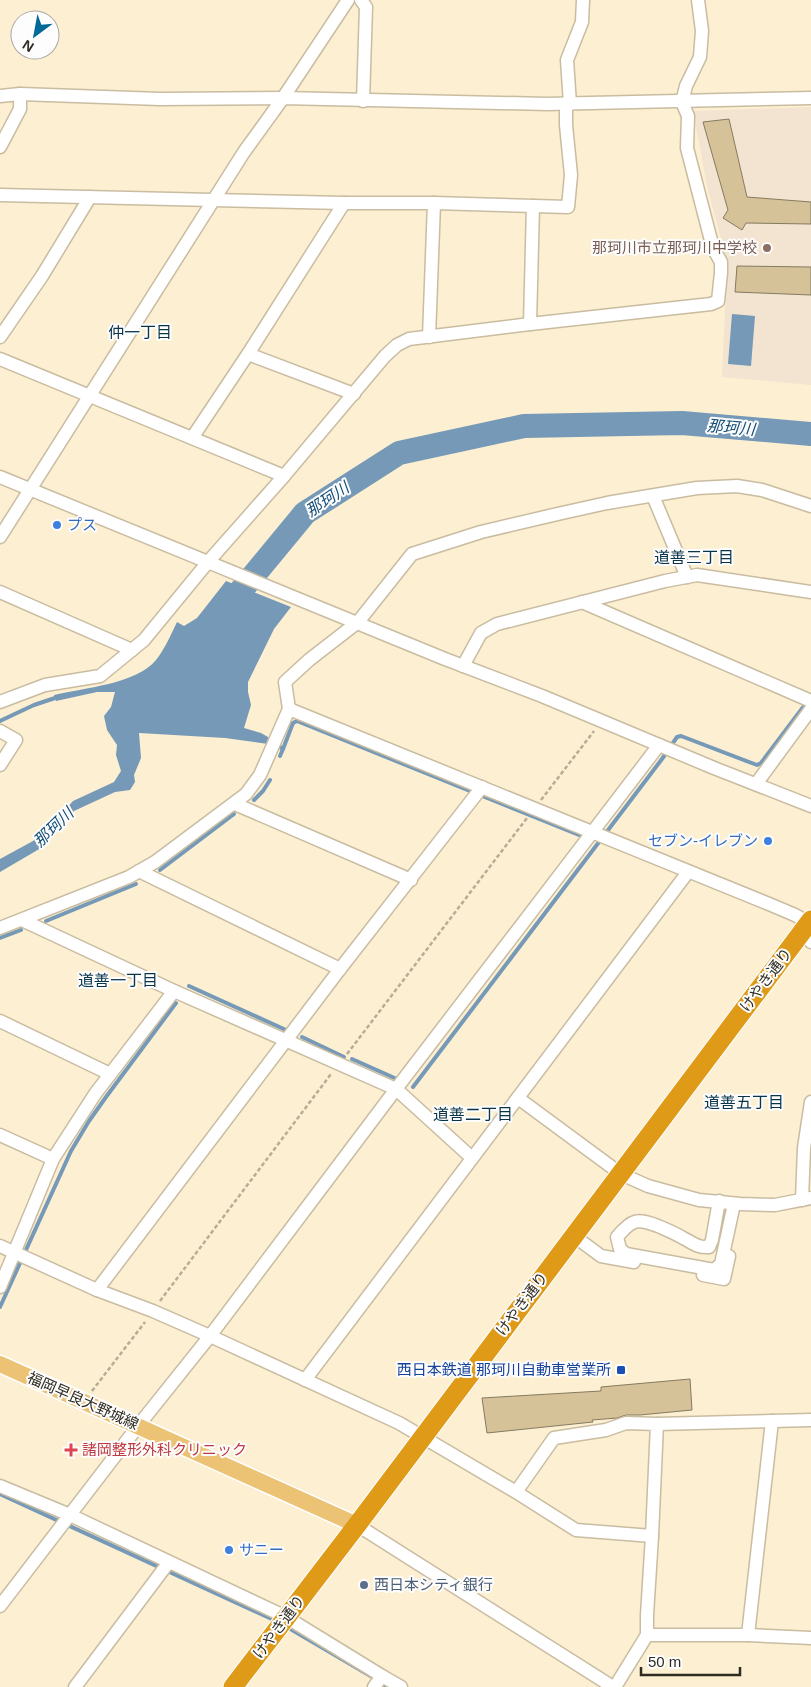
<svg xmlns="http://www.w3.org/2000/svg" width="811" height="1687" viewBox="0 0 811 1687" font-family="Arial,'Noto Sans JP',sans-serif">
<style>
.education{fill:#f2e4d0}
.water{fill:#7599b7}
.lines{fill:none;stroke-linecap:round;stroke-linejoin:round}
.stream{stroke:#7599b7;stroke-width:4}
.river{stroke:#7599b7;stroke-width:24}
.building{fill:#d5c298;stroke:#867a60}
.minor-casing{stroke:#c9bca1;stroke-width:15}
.major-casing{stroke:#fff;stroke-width:19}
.highway-casing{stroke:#fff;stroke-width:21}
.path{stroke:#b7ad96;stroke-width:2.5;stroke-dasharray:4 2.5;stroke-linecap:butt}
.minor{stroke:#fff;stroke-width:12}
.major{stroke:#ecc274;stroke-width:16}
.highway{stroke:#df9a18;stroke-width:19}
.education-dot{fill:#8d6e63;stroke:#fdfdfd;stroke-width:2}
.shop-dot{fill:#3f7fe0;stroke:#fdfdfd;stroke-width:2}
.transit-dot{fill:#1a4fb4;stroke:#fdfdfd;stroke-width:2}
.health-dot{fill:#e0444e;stroke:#fdfdfd;stroke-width:2}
.service-dot{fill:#5c6f8a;stroke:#fdfdfd;stroke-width:2}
.labels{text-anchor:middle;stroke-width:4;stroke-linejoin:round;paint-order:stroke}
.education-label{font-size:15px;fill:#785e54;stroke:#fdfdfd;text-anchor:end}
.shop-label{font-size:15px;fill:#366cbe;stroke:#fdfdfd;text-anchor:start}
.street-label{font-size:15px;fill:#2f2b20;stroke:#fdfdfd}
.transit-label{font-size:15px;fill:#164399;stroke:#fdfdfd;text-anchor:end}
.health-label{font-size:15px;fill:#be3a42;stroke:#fdfdfd;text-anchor:start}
.service-label{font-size:15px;fill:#4e5e75;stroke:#fdfdfd;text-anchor:start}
.neighbourhood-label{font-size:16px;fill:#0a344a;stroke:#fdfdfd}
.water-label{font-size:16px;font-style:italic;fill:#144e77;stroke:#fdfdfd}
</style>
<rect width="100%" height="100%" fill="#fcefd2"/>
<path class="education" d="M811 107V385L722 377 727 262 707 186 693 111Z"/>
<g class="water">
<path d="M732 314 755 316 751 366 728 364Z"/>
<path d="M226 581 291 607 274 629 248 682V692L251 705 244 728 261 733 268 737V744L225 738 139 733 141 758 134 775 135 782 130 790 115 792 74 811 41 848 0 872V859L33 841 52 824 73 801 114 782 121 771 116 755 117 745 107 730 104 716 111 707 115 692H97L56 701 54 695C83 688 137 684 156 660 165 649 171 634 177 622L184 626 197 618Z"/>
</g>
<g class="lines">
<g class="stream">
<path d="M0 721 34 705 58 697"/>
<path d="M280 747 283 749 293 723 297 721 584 837"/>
<path d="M280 756 283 749"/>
<path d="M254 800 263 791 270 780"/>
<path d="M160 870 234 814"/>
<path d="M46 921 136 884"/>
<path d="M0 938 21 930"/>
<path d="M189 986 286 1030"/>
<path d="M302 1037 344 1057"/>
<path d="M352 1059 399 1080"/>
<path d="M413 1087 662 759 677 737 681 736 757 765 761 763 807 702"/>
<path d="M0 1307 71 1151 89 1121 106 1097 176 1003"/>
<path d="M0 1494 276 1621"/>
<path d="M287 1627 374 1678"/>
<path d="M380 1682 388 1687"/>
</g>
<path class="river" d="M227 614 230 604 305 513 399 453 524 426 682 423 811 434"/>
</g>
<g class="building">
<path d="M729 119 747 197 811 202V224L746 223 742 230 723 218 728 210 703 122Z"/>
<path d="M737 266 811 267V295L735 292Z"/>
<path d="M690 1379 692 1410 640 1415H626L617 1418 592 1420 593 1422 487 1433 482 1398 601 1391V1387Z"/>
</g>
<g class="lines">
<defs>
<g id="minor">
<path d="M361 0 366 7 363 101"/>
<path d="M0 96 20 94 160 99 283 98 547 104 811 98"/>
<path d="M570 104 567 60 582 22 583 0"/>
<path d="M0 147 20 109V94"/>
<path d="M0 195 344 203H434L568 207 571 175 566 125V104"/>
<path d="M533 206 530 324 711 304 718 301 721 273V262L713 248 687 148 688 116 682 102 686 86 700 57 702 31 698 0"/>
<path d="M0 337 42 276 90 197"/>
<path d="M429 337 434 203"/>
<path d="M248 354 354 394"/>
<path d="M0 359 284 476"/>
<path d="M192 438 248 354 344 203"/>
<path d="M0 477 445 659 542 696 714 768 811 806"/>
<path d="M653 496 687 577"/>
<path d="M0 537 244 152 283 98 348 0"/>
<path d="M0 592 132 650"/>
<path d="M582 602 811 701"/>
<path d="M463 666 481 633 497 624 665 581 697 575 811 592"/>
<path d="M0 702 45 685 100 676 144 640 208 562 284 476 385 356 397 345 409 339 530 324"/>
<path d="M289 709 769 904 795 915 809 923"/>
<path d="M0 731 16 740 0 765"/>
<path d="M756 784 811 709"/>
<path d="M235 804 411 880"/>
<path d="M139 871 340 969"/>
<path d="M22 920 174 991 396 1089 472 1158"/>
<path d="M0 928 129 877 155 862 246 794 260 775 289 709 285 682 309 660 358 622 412 554 481 532 562 513 607 503 697 488 737 486 762 490 811 506"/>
<path d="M802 932 811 942"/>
<path d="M0 1021 110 1074"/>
<path d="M518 1098 621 1174 648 1186 699 1200 740 1204 775 1205 811 1198"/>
<path d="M0 1135 53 1159"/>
<path d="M802 1200 804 1148 811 1102"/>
<path d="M719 1201 712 1240 709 1247C698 1248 693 1243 683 1238 675 1233 667 1230 658 1226 637 1218 632 1219 617 1237L620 1249 626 1254 714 1270 721 1264 734 1204"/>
<path d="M574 1236 601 1256 634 1262"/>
<path d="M0 1246 97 1290 153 1311 210 1336 399 1423 516 1492 576 1530 652 1536 657 1424 626 1423 606 1430 554 1438 516 1492"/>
<path d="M703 1275 724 1279 729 1256"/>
<path d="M0 1287 53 1159 95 1094 174 991"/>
<path d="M97 1290 340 969 482 787"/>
<path d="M305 1380 688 872"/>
<path d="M657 1424 811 1420"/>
<path d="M0 1486 70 1515 286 1617 382 1676 374 1687"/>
<path d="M357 1525 613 1687"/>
<path d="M0 1606 138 1426 210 1336 396 1089 659 745"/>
<path d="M647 1635H748L811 1638"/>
<path d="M748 1635 772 1421"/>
<path d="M382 1676 401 1687"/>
<path d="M75 1687 169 1562"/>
<path d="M615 1687 647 1635V1615L652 1536"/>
</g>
<path id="major" d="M0 1364 357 1525"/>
<path id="highway" d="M233 1687 357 1525 811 920"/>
</defs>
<use href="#minor" class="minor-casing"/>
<use href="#major" class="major-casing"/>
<use href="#highway" class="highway-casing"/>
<g class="path">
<path d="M541 800 594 731"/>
<path d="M347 1054 527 818"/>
<path d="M160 1301 331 1074"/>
<path d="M92 1391 145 1322"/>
</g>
<use href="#minor" class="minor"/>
<use href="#major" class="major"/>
<use href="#highway" class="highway"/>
</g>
<circle class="education-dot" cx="767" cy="248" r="5"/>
<g class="shop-dot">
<circle cx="57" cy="525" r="5"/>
<circle cx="768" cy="841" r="5"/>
<circle cx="229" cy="1550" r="5"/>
</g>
<rect class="transit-dot" x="616" y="1365" width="10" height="10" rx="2.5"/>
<path class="health-dot" d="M68.5 1442.5h5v5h5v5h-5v5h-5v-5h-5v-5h5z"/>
<circle class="service-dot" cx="364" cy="1585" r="5"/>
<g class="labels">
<g class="education-label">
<text x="757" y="253">那珂川市立那珂川中学校</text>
</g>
<g class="shop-label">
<text x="67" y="530">プス</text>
<text x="758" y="846" text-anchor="end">セブン-イレブン</text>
<text x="239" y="1555">サニー</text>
</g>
<g class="street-label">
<text transform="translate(766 980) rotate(-53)" y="5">けやき通り</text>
<text transform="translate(522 1304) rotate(-53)" y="5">けやき通り</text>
<text transform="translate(83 1401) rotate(24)" y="5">福岡早良大野城線</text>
<text transform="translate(279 1627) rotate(-53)" y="5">けやき通り</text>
</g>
<g class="transit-label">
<text x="611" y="1375">西日本鉄道 那珂川自動車営業所</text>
</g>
<g class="health-label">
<text x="82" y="1455">諸岡整形外科クリニック</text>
</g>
<g class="service-label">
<text x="374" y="1590">西日本シティ銀行</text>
</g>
<g class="neighbourhood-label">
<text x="140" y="338">仲一丁目</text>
<text x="694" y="563">道善三丁目</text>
<text x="118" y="986">道善一丁目</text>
<text x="744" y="1108">道善五丁目</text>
<text x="473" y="1120">道善二丁目</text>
</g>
<g class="water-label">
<text transform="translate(731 427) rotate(5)" y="6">那珂川</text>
<text transform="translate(327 499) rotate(-34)" y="6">那珂川</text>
<text transform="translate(53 827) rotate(-44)" y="6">那珂川</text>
</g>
</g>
<g transform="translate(35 35) rotate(212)"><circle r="24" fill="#fdfdfd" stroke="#aba9a5"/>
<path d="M0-4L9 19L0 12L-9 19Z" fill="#016997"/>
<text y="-8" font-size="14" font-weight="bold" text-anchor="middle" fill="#2f2b20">N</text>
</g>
<path d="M641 1667v8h99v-8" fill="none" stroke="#2f2b20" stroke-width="2.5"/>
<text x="648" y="1667" font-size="15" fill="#2f2b20" stroke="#fdfdfd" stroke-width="4" paint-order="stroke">50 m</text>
</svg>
